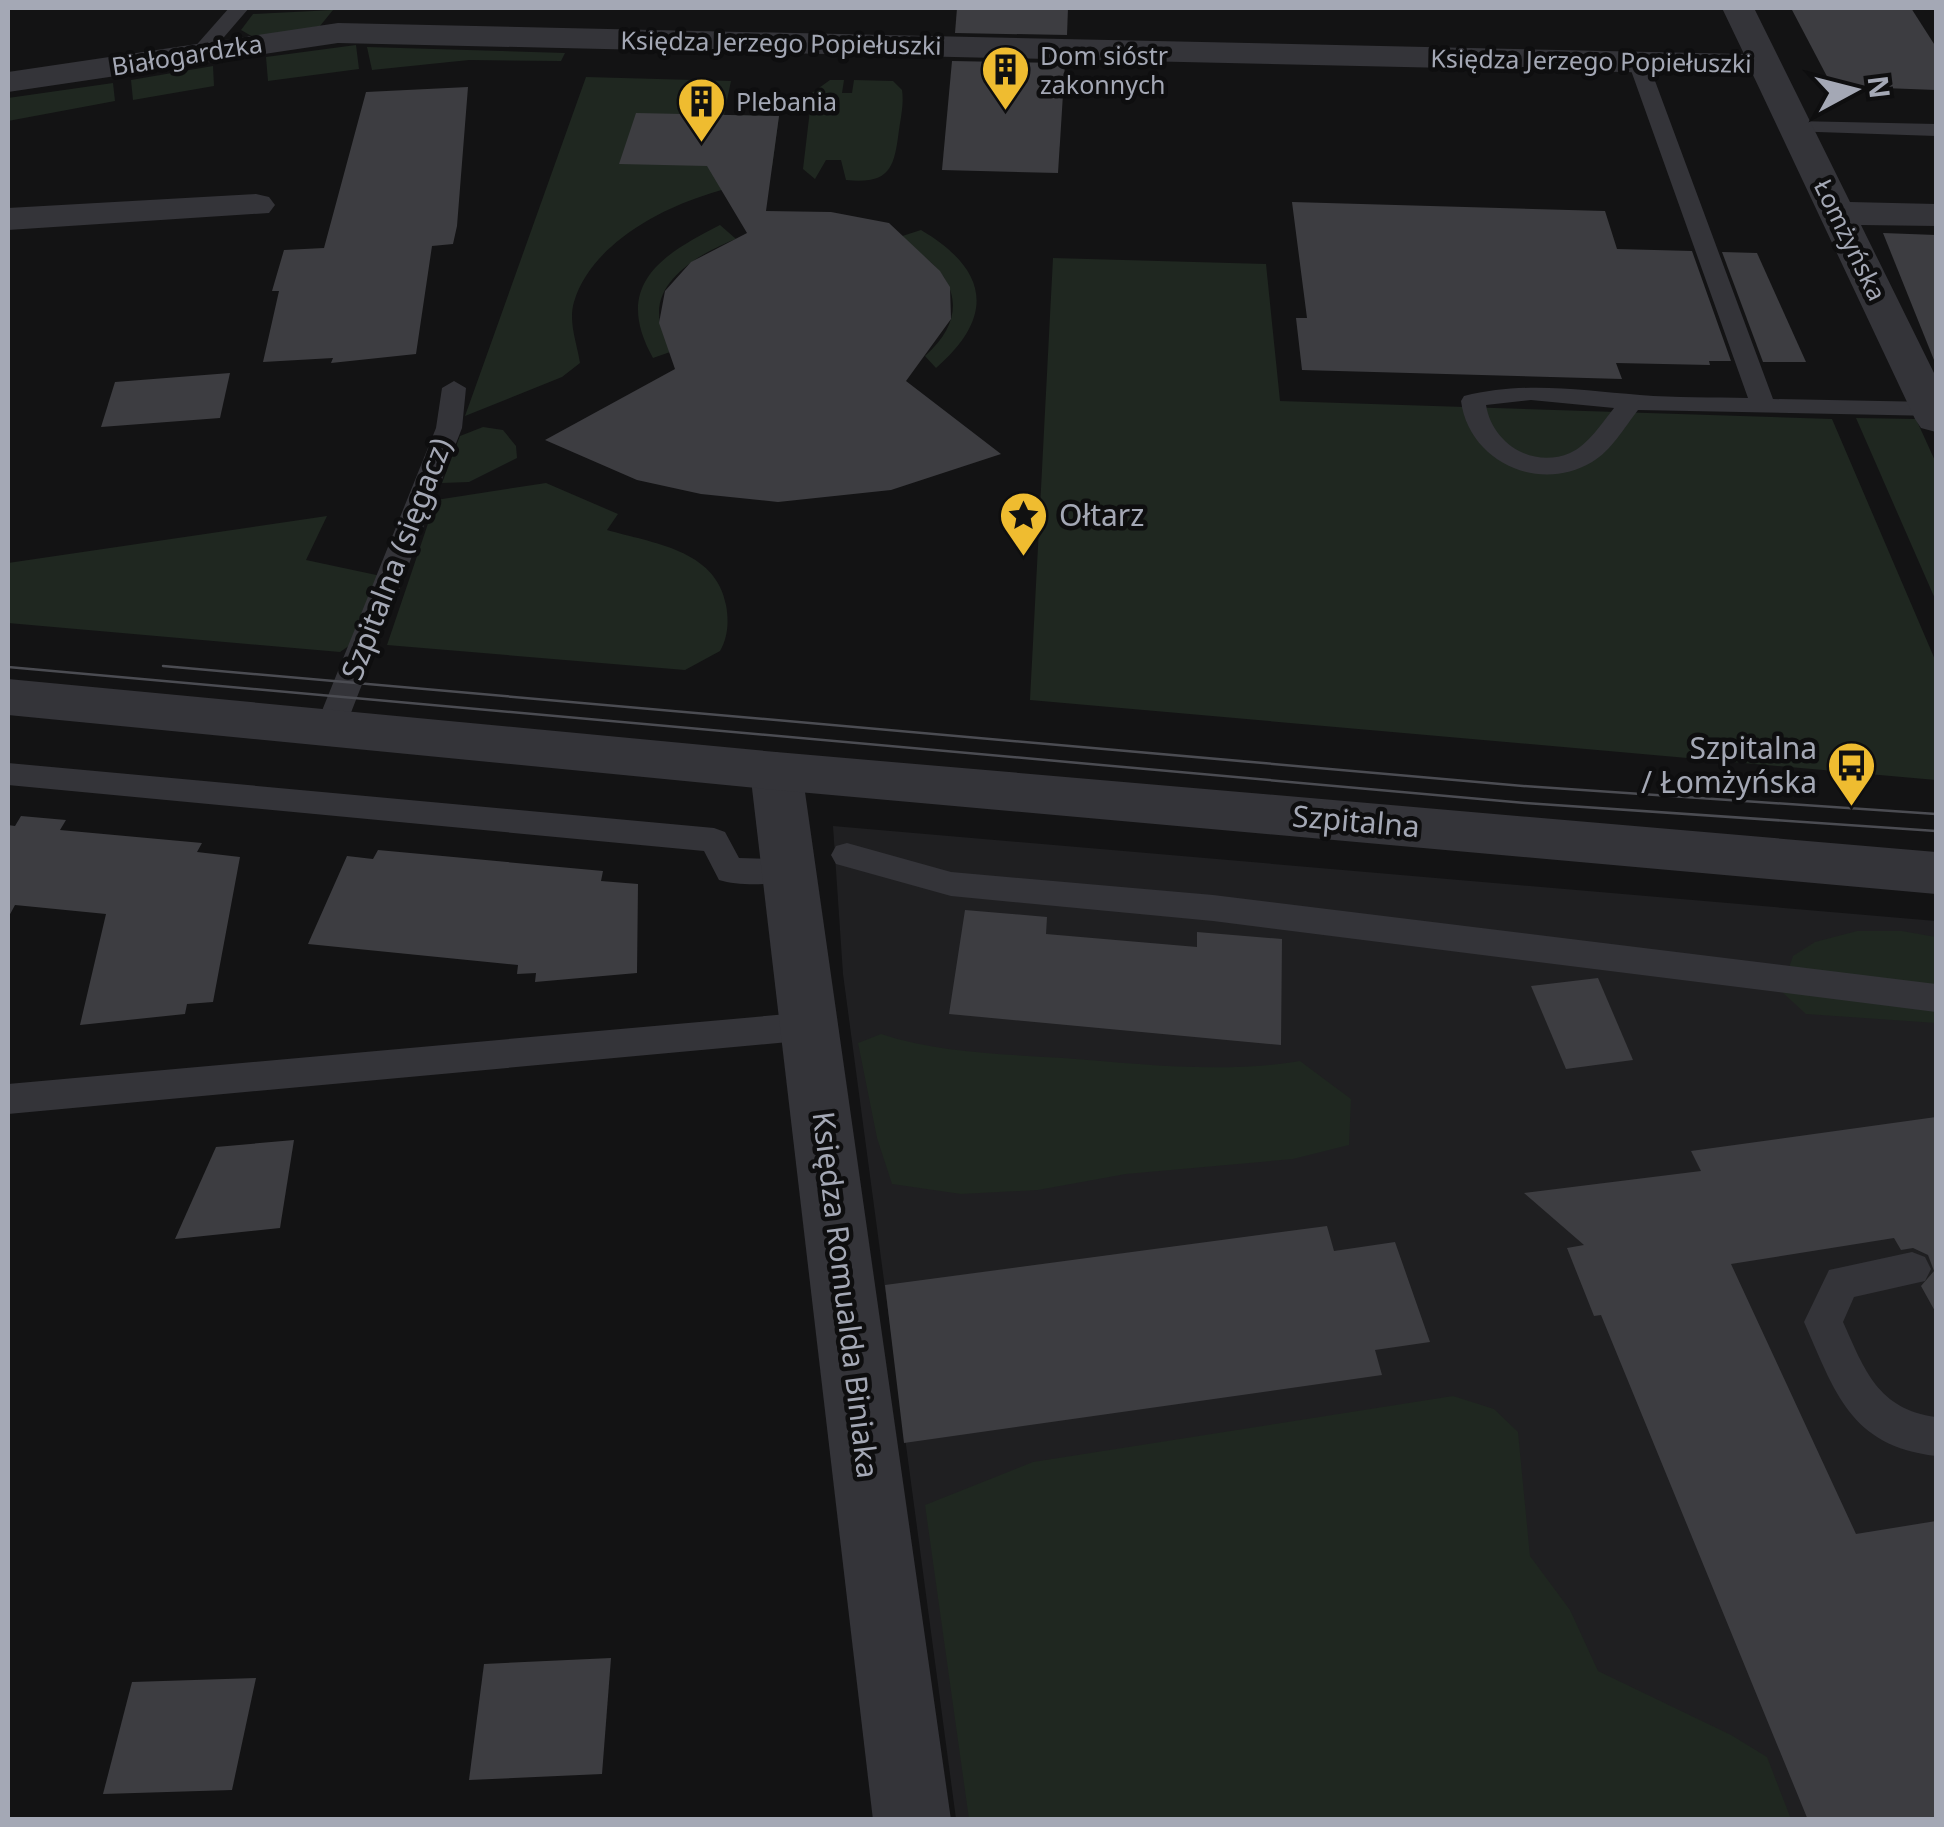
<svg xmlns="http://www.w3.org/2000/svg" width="1944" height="1827" viewBox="0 0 1944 1827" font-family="'Noto Sans',sans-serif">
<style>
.built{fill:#1f1f21}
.green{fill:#1f2720}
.building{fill:#3d3d41}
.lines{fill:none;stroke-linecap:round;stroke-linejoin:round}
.service{fill:#343439;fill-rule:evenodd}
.minor{fill:#343439;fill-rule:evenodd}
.tertiary{fill:#343439;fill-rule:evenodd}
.tram{stroke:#4b4c52;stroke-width:2.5}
.labels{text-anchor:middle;stroke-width:9;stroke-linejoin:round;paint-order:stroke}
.far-street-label{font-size:25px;fill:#a4a8b5;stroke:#0e0e0f}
.far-poi-label{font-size:25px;fill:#a4a8b5;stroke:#0e0e0f;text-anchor:start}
.poi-label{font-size:30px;fill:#a4a8b5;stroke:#0e0e0f;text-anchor:start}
.street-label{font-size:30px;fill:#a4a8b5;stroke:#0e0e0f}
</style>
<rect width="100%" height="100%" fill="#131314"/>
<path class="built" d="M833 826 1936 921V1819H956L843 974Z"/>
<g class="green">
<path d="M333 10 320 26 255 38 241 30 253 14Z"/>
<path d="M356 45 359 69 268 81 266 57Z"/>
<path d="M367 47 565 53 561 61 469 60 372 70Z"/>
<path d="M213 66 214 86 133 100 131 80Z"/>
<path d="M586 77 731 81 724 115 779 116 772 167C750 185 720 189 694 199 647 216 589 251 574 302 568 322 577 343 580 363L562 377 465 416Z"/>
<path d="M830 80H844L842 93H852L854 80 893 81 902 90C904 103 901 117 899 130 894 169 890 184 846 180L841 160H826L815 179 803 169 812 93Z"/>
<path d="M113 83 115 101 8 121V98Z"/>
<path d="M720 225 736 239C705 251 651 279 660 322 661 331 669 342 673 351L653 358C613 286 659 256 720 225Z"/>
<path d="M921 230C987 269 997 315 936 368L925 356C978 309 949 263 893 239Z"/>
<path d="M1053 258 1266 264 1280 401 1832 419 1936 662V780L1030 700Z"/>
<path d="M1856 418 1916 419 1936 463V601Z"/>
<path d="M483 427 503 430 516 446 517 458 469 482 442 483 460 436Z"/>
<path d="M546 483 618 514 607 530C651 543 716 549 726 605 729 621 728 637 720 651L685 670 387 645 436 500Z"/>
<path d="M327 516 306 560 381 576 356 641 340 652 8 623V563Z"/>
<path d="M1857 931H1902L1936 937V1023L1806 1014 1781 991 1793 956 1815 942Z"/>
<path d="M881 1034C939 1053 1001 1054 1063 1058 1142 1064 1221 1074 1300 1061L1351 1099 1349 1145 1293 1159 1126 1174 1038 1190 961 1194 892 1184 877 1138 858 1043Z"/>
<path d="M1453 1396 1494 1409 1518 1432 1530 1556 1570 1610 1598 1671 1731 1735 1767 1757 1791 1819H969L925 1505 1033 1462Z"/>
</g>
<g class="building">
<path d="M957 8H1068L1067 35 955 33Z"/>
<path d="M1791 8H1911L1936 47V90L1832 86Z"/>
<path d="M952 61 1065 63 1058 173 942 170Z"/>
<path d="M468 87 457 226 453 244 432 246 416 354 331 363 333 358 263 362 279 291H272L284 250 324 248 366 92Z"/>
<path d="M636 113 779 116 766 211 831 212 889 223 940 271 950 287 951 319 906 381 1001 454 891 490 778 502 701 494 637 480 545 440 675 369 659 323 665 291 691 262 747 233 707 166 619 164Z"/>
<path d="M1292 202 1605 211 1617 249 1692 251 1731 361H1709L1710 365 1616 363 1622 379 1302 370 1296 318H1307Z"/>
<path d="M1883 233 1936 235V360H1934Z"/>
<path d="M1722 252 1757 253 1806 362H1763Z"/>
<path d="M230 373 220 418 101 427 115 382Z"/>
<path d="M21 816 66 820 60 830 202 843 197 852 240 857 213 1002 187 1004 185 1014 80 1025 106 914 15 905 8 918V825L15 826Z"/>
<path d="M378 850 603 871 601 881 638 884 637 973 535 982 536 973 517 974 518 965 308 944 347 856 373 859Z"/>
<path d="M965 910 1047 917 1046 934 1197 947V932L1282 939 1281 1045 949 1014Z"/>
<path d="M1598 978 1633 1060 1566 1069 1531 986Z"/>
<path d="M1936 1117V1313L1921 1286 1934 1271 1928 1255 1913 1248 1901 1250 1894 1238 1731 1264 1856 1534 1936 1521V1820H1808L1601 1315 1594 1316 1567 1248 1584 1245 1524 1193 1701 1171 1691 1151Z"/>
<path d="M294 1140 280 1228 175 1239 216 1147Z"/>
<path d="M1327 1226 1334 1251 1395 1242 1430 1342 1375 1350 1382 1375 904 1443 885 1285Z"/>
<path d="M611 1658 602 1774 469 1780 484 1664Z"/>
<path d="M256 1678 232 1790 103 1794 132 1682Z"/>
</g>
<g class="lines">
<g class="service">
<path d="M229 8H249L206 58H192V50Z"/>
<path d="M1638 56 1648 62 1773 399 1932 402 1936 404V416L1638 410C1624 428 1611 451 1592 462 1538 494 1469 461 1461 401L1464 396C1525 381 1579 390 1640 395 1676 398 1712 397 1748 398L1628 62ZM1531 400 1614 408C1602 423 1588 445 1570 453 1532 469 1492 443 1486 405Z"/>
<path d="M1795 121 1936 124V136L1788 131V123Z"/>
<path d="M454 381 466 388 462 428 345 728 341 736H319L315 728 436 428 442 388Z"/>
<path d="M8 763 714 828 725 832 739 858 801 860 806 869 801 878C778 885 742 887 719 880L704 851 8 785Z"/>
<path d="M847 843 951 872 1213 895 1936 984V1012L1213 921 951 896 836 864 831 855 836 846Z"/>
<path d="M810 1012 822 1016 827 1026 822 1036 810 1040 8 1114V1084Z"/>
<path d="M1912 1252 1925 1257 1931 1269 1925 1281 1854 1297 1843 1322C1865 1371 1878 1409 1936 1417V1456C1850 1446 1835 1392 1804 1322L1829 1270Z"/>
</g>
<g class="minor">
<path d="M1722 8H1754L1850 202 1936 204V226L1861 225 1936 377V432L1921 428 1915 419 1753 75 338 43 8 92V72L338 23 1744 54Z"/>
<path d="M256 194 269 197 275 205 269 213 8 230V208Z"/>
<path d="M776 752 794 758 802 771 951 1820H873L750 771 758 758Z"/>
</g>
<path class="tertiary" d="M8 679 776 752 1936 852V894L776 790 8 715Z"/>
<g class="tram">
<path d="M163 666 1523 786 1936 814"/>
<path d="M8 667 1525 803 1936 831"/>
</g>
</g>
<defs>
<symbol id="building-pin" viewBox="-11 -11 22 30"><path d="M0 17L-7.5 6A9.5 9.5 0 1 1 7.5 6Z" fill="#efbc30" stroke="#0e0e0f"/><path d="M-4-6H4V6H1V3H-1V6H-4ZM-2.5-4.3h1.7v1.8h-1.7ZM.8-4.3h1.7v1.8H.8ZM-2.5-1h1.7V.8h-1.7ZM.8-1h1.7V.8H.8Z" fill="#111"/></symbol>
<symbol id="sight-pin" viewBox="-11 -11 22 30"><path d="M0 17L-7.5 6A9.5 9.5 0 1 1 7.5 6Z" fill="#efbc30" stroke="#0e0e0f"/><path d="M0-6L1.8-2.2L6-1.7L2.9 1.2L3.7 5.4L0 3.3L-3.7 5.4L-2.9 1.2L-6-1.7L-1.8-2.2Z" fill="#111"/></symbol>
<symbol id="bus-pin" viewBox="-11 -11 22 30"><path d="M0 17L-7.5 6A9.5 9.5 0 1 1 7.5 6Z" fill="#efbc30" stroke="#0e0e0f"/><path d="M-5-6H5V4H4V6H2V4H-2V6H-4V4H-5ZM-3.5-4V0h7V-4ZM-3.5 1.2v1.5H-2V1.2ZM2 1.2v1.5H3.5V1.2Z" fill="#111"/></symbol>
</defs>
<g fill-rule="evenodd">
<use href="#building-pin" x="978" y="42" width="55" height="75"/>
<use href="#building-pin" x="674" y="74" width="55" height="75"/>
<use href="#sight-pin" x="996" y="488" width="55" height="75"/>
<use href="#bus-pin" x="1824" y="738" width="55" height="75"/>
</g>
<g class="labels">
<g class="far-street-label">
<text transform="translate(781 43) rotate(1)" y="9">Księdza Jerzego Popiełuszki</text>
<text transform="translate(187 55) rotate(-9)" y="9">Białogardzka</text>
<text transform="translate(1591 61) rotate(1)" y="9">Księdza Jerzego Popiełuszki</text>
<text transform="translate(1850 240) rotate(64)" y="9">Łomżyńska</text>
</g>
<g class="far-poi-label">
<text x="1040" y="65">Dom sióstr<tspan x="1040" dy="29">zakonnych</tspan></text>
<text x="736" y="111">Plebania</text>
</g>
<g class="poi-label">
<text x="1059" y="526">Ołtarz</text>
<text x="1817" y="759" text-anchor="end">Szpitalna<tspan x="1817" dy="34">/ Łomżyńska</tspan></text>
</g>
<g class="street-label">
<text transform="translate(397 559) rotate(-69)" y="10">Szpitalna (sięgacz)</text>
<text transform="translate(1356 822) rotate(5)" y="10">Szpitalna</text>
<text transform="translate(845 1295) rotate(83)" y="10">Księdza Romualda Biniaka</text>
</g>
</g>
<rect width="1944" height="1827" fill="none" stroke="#a4a8b5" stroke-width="20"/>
<g transform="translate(1854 90) rotate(83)" stroke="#0e0e0f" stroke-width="8" paint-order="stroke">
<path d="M0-8L18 38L0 25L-18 38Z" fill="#a4a8b5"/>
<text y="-15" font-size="28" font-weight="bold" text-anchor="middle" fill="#a4a8b5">N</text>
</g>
</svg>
